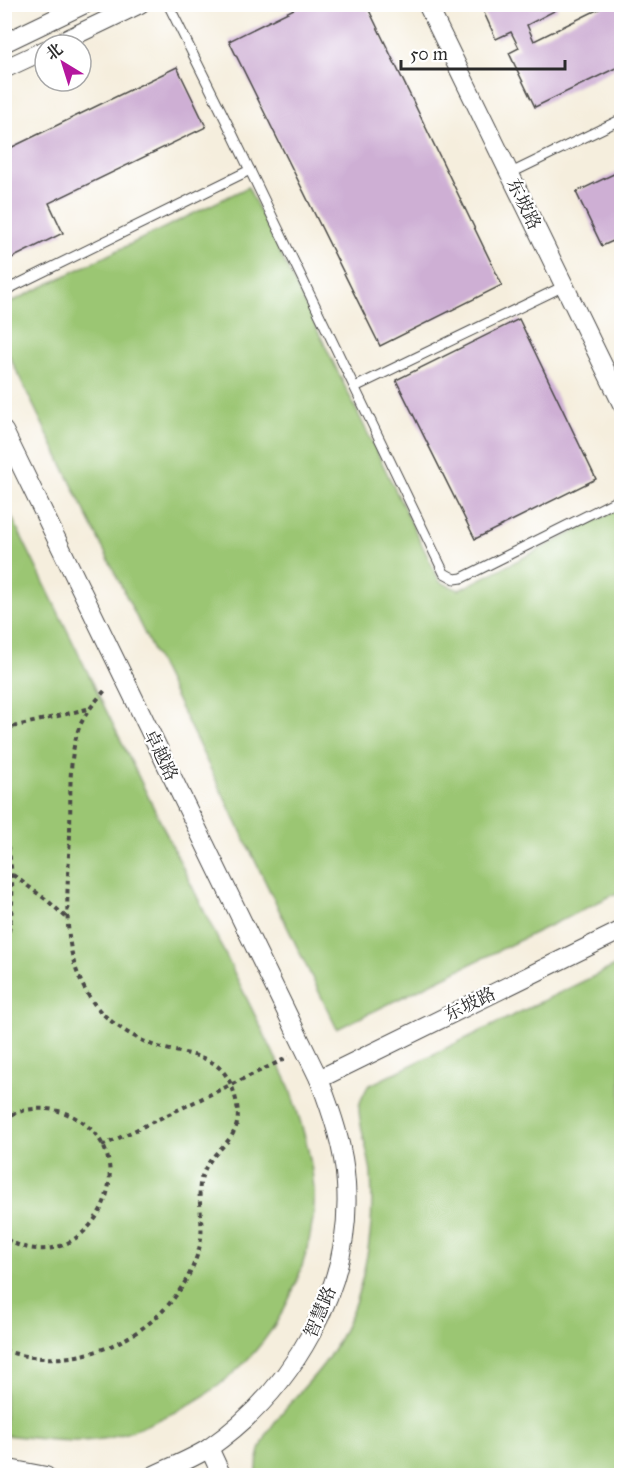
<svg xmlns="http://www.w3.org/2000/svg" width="626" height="1480" viewBox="0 0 626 1480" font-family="'IM FELL Great Primer','Noto Serif SC',serif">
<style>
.green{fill:#9bc673;stroke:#63784f;stroke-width:1.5}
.building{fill:#ceafd4}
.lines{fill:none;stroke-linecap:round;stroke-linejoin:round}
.lane-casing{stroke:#494846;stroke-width:11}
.street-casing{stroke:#494846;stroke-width:20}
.path{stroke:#494846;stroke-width:4;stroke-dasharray:4.5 4.5;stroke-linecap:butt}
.lane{stroke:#fff;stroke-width:9}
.street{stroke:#fff;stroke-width:18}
.labels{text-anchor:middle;stroke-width:4.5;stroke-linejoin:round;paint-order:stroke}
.street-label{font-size:18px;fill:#2b2b2b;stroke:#fff}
</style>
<rect width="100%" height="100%" fill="#fff"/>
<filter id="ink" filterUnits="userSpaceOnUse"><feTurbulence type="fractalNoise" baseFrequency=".0167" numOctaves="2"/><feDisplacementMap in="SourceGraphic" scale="12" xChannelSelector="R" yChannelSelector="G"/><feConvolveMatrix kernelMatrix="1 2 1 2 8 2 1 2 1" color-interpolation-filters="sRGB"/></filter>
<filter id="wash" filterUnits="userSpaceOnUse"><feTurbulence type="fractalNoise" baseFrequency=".008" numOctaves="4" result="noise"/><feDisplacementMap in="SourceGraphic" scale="24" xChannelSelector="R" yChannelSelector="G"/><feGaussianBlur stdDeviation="1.35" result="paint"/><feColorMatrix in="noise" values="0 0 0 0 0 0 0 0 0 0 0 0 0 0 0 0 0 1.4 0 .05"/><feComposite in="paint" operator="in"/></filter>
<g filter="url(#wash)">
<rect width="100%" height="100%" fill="#f5eedd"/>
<g class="green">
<path d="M248 187 440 582 459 590 621 508V891L337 1029 5 347V305Z"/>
<path d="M4 501 287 1081C302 1124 319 1173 313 1219 299 1313 247 1382 160 1419 140 1428 118 1438 95 1440 65 1443 34 1438 5 1435Z"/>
<path d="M621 963V1475H257C253 1429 303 1395 328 1358 346 1330 359 1298 365 1265 372 1235 373 1205 371 1174 369 1152 359 1129 359 1107 360 1100 365 1092 368 1086Z"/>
</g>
<g id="blocks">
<g class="building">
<path d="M304 4H366L502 285 380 346 229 41Z"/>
<path d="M480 4H555L558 9 527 25 534 41 609 4H622V65L535 107 509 53 519 48 511 32 496 39Z"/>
<path d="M177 67 206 127 49 203 63 233 4 262V151Z"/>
<path d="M622 170V237L602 246 576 192Z"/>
<path d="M519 319 596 479 475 539 396 380Z"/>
</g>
</g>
</g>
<g filter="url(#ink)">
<use href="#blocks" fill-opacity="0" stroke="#494846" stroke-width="1.5"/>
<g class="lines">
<defs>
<g id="lane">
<path d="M168 4 232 133 444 573 455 579 462 578 622 498"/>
<path d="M509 174 622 119"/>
<path d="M4 291 250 170"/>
<path d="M355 387 564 286"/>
</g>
<g id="street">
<path d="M427 4 622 404"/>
<path d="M4 43 85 4"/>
<path d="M55 45 140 4"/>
<path d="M4 69 45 50"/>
<path d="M4 431 319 1079C332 1113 344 1148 346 1184 353 1287 293 1390 209 1448 192 1459 171 1467 152 1476"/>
<path d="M319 1079 622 930"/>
<path d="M209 1448 222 1476"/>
<path d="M4 1468 46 1476"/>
</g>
</defs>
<use href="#lane" class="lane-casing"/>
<use href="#street" class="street-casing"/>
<g class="path">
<path d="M4 729 91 708"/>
<path d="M4 829C15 870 15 913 4 954"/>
<path d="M13 875 48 901 68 919"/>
<path d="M4 1119C21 1108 43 1106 62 1112 161 1147 88 1290 4 1238"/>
<path d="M102 1146 289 1057"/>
<path d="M4 1350C82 1379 177 1329 199 1249 206 1225 195 1193 202 1176 213 1143 248 1143 235 1096 223 1051 190 1057 155 1046 136 1039 115 1026 101 1012 87 997 78 978 73 959 63 918 69 872 70 830 71 799 68 764 77 734 82 716 95 702 107 688"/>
</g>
<use href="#lane" class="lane"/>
<use href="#street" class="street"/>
</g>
</g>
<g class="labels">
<g class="street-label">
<text transform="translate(524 204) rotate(64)" y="6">东坡路</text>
<text transform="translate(161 755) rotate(64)" y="6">卓越路</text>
<text transform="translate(470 1004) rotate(-26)" y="6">东坡路</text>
<text transform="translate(320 1312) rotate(-67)" y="6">智慧路</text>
</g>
</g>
<rect width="626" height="1480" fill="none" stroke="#fff" stroke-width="24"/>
<g transform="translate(63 63) rotate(322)"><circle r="28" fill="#ffffff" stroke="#aaaaaa" stroke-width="1.5"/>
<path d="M0-4.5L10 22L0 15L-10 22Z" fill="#b5179e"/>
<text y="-9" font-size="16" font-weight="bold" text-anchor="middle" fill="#2b2b2b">北</text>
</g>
<path d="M401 60v9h164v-9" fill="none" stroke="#2b2b2b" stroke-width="3"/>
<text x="410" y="60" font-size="18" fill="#2b2b2b" stroke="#ffffff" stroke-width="4.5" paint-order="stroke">50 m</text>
</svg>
